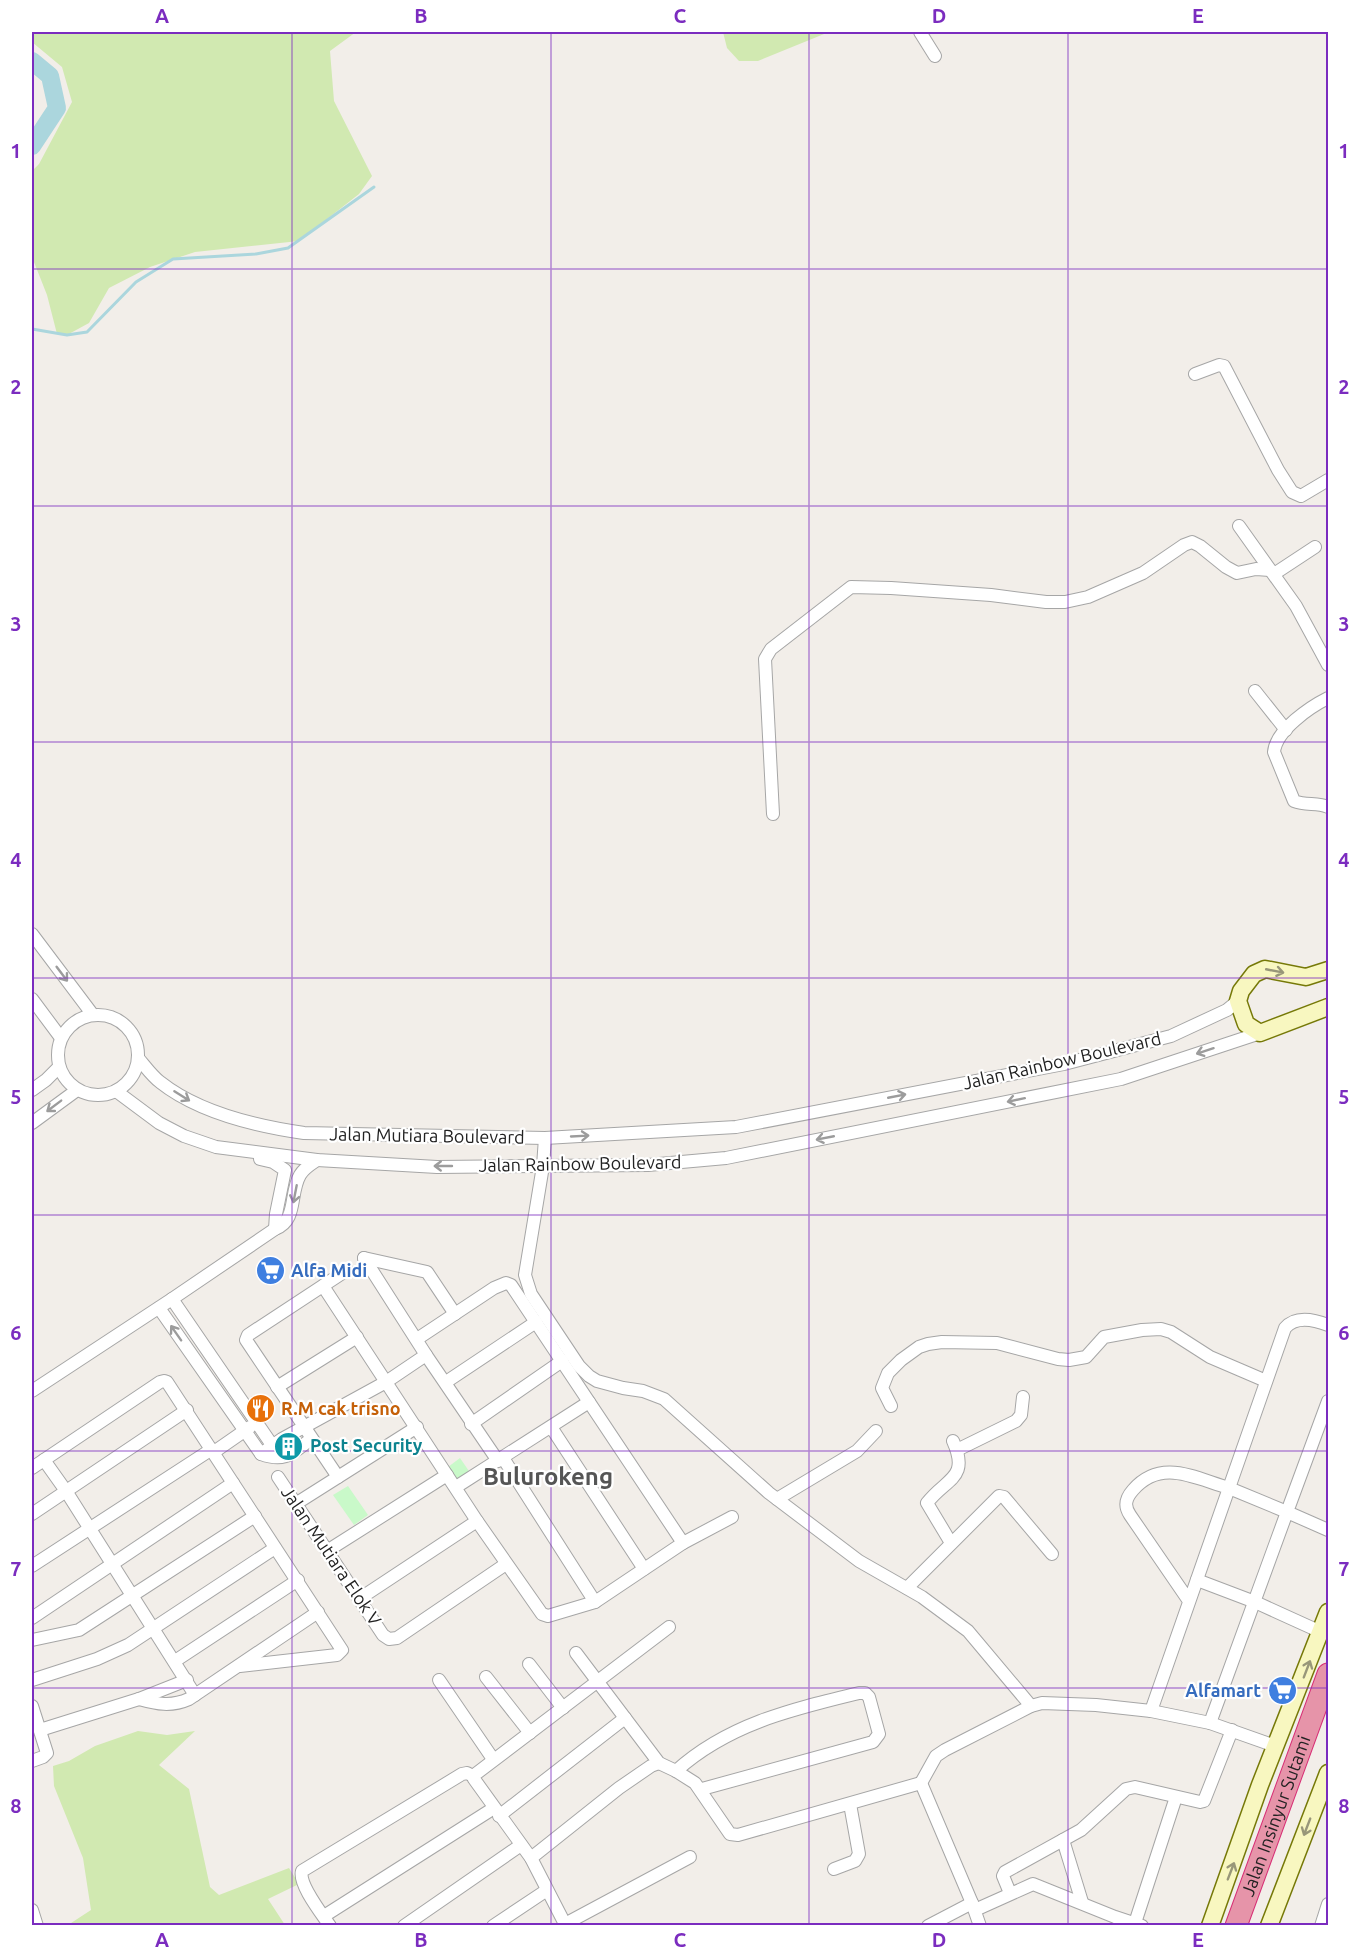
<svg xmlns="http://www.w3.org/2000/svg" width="1360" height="1957" viewBox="0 0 1360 1957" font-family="Ubuntu,sans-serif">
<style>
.grass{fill:#d1e9b1}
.park{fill:#c9f9c9}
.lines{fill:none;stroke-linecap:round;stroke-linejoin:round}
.stream{stroke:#abd6dd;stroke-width:3}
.river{stroke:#abd6dd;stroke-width:18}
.street-casing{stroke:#a6a6a6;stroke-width:14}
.secondary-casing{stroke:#767908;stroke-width:19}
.highway-casing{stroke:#d72e75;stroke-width:23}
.street{stroke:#fff;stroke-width:12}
.secondary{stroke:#f8f7c0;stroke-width:16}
.highway{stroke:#e694a9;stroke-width:21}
.oneway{stroke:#989779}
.oneway2{stroke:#9c9c9c}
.grid{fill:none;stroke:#7b2cbf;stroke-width:1.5;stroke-opacity:0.55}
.labels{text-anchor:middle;stroke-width:4.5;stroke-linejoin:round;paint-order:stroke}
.street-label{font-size:18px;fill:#222;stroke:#fff}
.shop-label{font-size:18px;font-weight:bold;fill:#366cbe;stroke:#fff;text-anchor:start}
.food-label{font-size:18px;font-weight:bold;fill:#c56008;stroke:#fff;text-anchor:start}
.culture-label{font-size:18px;font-weight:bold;fill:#0d838f;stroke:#fff;text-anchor:start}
.district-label{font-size:24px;font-weight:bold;fill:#555;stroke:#fff}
.neatline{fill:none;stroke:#7b2cbf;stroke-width:2}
.grid-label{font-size:20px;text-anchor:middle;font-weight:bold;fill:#7b2cbf}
</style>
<rect width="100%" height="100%" fill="#f2eee9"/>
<g class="grass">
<path d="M32 32H356L330 51 334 101 372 176 359 194 299 241 195 252 150 267 109 288 89 323 67 335 57 334 47 295 32 257V171L39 164 72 102 62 67 32 42Z"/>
<path d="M723 32H829L758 61H739L727 48Z"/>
<path d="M138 1731 167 1735 195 1731 159 1765 189 1789 210 1887 219 1895 289 1868 299 1884 268 1899 285 1925H68L91 1910 83 1858 54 1786 53 1766 69 1761 95 1746Z"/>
</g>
<g class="park">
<path d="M460 1458 471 1474 459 1482 448 1467Z"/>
<path d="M348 1486 368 1515 354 1525 333 1495Z"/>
</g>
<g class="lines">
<path class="stream" d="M32 329 67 335 87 332 136 282 173 259 256 254 288 248 374 187"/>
<path class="river" d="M32 61 50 76 57 108 32 146"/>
<defs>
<g id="street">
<path d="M920 32 935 56"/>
<path d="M1195 374 1219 365 1224 366 1278 470 1292 492 1301 496 1328 480"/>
<path d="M1239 526 1296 606 1328 665"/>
<path d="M1274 574 1315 547"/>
<path d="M1255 691 1286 730"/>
<path d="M1328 698C1310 707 1276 730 1274 752L1294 801C1306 806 1317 802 1328 807"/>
<path d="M773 814 765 659 771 649 851 587 891 588 991 595 1046 602H1065L1088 597 1143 573 1184 545 1192 542 1200 546 1226 567 1237 573 1256 569 1270 570"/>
<path d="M32 934 93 1015"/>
<path d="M32 999 61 1038"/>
<circle cx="98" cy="1055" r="40"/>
<path d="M138 1058C145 1066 152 1076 160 1082 199 1113 255 1126 304 1133L545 1138 736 1127 1064 1064 1171 1036 1227 1010 1238 1001"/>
<path d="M32 1090 46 1080 59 1067"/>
<path d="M116 1091 159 1123 184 1136 216 1147 317 1160 437 1167 648 1165 726 1158 1121 1079 1260 1033"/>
<path d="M32 1123 77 1090"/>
<path d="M545 1138 543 1166 525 1275 531 1294 579 1366 589 1376 597 1381 623 1388 643 1391 664 1399 769 1493 859 1561 922 1597 968 1631 1031 1706"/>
<path d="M260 1159 273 1162 285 1170 276 1214 275 1229"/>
<path d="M364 1258 427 1272 455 1314"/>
<path d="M323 1286 477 1521 542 1614 548 1616 595 1602 683 1543 511 1285 506 1283 494 1288 417 1339"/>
<path d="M172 1299 272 1445"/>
<path d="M159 1308 261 1454C286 1463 292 1453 311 1439"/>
<path d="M426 1355 498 1461"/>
<path d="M446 1382 536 1322"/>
<path d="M277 1387 357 1337"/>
<path d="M32 1391 172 1299 275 1229C298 1220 289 1194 300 1175 304 1168 311 1164 317 1160"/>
<path d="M1328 1401 1287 1512 1328 1530"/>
<path d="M891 1406 882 1388 888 1373 901 1360 919 1347 928 1344 942 1342 997 1343 1058 1359 1069 1360 1086 1357 1104 1337 1142 1330 1161 1329 1171 1332 1210 1357 1266 1381"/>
<path d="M471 1424 562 1361"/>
<path d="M551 1427 644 1569"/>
<path d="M957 1450 1016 1421 1021 1415 1023 1397"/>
<path d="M214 1452 250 1427"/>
<path d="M261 1454 282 1439 386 1382 426 1355 364 1258"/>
<path d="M503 1458 595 1602"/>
<path d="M44 1460 66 1491 195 1695"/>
<path d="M32 1468 160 1382 164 1381 167 1382 342 1650 337 1655 240 1666"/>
<path d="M278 1477 383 1635 389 1639 397 1638 506 1564"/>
<path d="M338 1477 246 1340 248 1335 347 1270"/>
<path d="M456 1487 589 1402"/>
<path d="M777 1499 857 1451 876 1431"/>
<path d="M297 1503 417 1427"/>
<path d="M32 1514 187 1410"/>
<path d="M683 1543 732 1517"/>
<path d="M951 1543 927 1503C946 1478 970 1479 953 1441"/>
<path d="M327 1551 447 1475"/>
<path d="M32 1566 212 1449"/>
<path d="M1197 1580 1255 1602 1321 1632"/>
<path d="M907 1588 999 1496 1004 1497 1052 1554"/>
<path d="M359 1599 477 1521"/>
<path d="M32 1618 233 1483"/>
<path d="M32 1640 79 1630 255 1516"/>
<path d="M576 1653 659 1763 676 1771 695 1783 730 1834 738 1835 921 1783"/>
<path d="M175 1661 298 1580"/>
<path d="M529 1664 563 1708"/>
<path d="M486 1677 530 1733"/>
<path d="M32 1680 97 1659 128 1645 275 1548"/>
<path d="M439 1680 493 1759"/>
<path d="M139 1699C157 1704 171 1707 189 1699L318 1612"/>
<path d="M32 1706 47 1753 43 1757 32 1761"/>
<path d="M1151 1711 1229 1488C1194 1478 1161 1458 1133 1490 1125 1499 1124 1506 1130 1515L1189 1601"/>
<path d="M1210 1723 1287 1512 1229 1488 1285 1328C1296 1315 1315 1320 1328 1325"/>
<path d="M40 1730 139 1699 187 1680"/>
<path d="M676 1771C728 1724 793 1709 859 1693H865L869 1697 879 1734 873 1742 702 1789"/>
<path d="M921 1783 936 1756 945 1750 1031 1706 1042 1703 1096 1705 1151 1711 1210 1723 1275 1746"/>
<path d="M921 1783 972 1903"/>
<path d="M499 1816 625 1718"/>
<path d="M1063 1840 1082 1902"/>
<path d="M531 1858 619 1788 651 1766 659 1763"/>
<path d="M834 1869 855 1861 859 1854 850 1804"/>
<path d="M1010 1893 1003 1876 1005 1872 1081 1830 1126 1789 1135 1787 1200 1802 1204 1801 1232 1730"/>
<path d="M32 1910 37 1926"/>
<path d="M975 1910 1033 1884 1115 1917 1142 1926"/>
<path d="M324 1916 494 1808"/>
<path d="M1135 1923 1176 1797"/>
<path d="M565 1924 690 1857"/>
<path d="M330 1926C322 1914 298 1884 302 1871L462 1774 467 1773 473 1776"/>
<path d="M404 1926 521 1845"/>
<path d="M493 1926 547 1890"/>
<path d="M566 1926 531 1858 474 1779 473 1776 669 1627"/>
<path d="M928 1926 972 1903 980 1926"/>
<path d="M1321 1926 1328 1904"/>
</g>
<g id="secondary">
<path d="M1328 970 1306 977 1265 969 1254 974 1241 991 1238 1001 1246 1024 1260 1033 1328 1007"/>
<path d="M1210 1926 1260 1785 1328 1612"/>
<path d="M1269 1926 1328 1773"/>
</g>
<g id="highway">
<path id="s1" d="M1236 1926 1328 1674"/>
</g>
</defs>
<use href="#street" class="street-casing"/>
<use href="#secondary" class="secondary-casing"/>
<use href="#highway" class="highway-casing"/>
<use href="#street" class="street"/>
<use href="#secondary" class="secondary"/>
<use href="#highway" class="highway"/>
</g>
<defs><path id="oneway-shaft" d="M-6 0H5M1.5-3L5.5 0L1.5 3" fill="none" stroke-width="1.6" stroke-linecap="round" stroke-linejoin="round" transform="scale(1.5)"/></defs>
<g class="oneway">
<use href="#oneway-shaft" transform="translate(1275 971) rotate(11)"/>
<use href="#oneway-shaft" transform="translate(1307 1669) rotate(-69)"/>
<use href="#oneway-shaft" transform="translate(1307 1827) rotate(111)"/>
<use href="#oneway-shaft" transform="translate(1231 1871) rotate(-69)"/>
</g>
<g class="oneway2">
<use href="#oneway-shaft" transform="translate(62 974) rotate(53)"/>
<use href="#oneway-shaft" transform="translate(1205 1051) rotate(162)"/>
<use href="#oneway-shaft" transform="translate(182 1096) rotate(32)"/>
<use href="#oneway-shaft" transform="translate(897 1096) rotate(-11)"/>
<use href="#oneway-shaft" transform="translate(1016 1100) rotate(168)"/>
<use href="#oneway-shaft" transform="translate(54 1106) rotate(143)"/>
<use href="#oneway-shaft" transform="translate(580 1136) rotate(-3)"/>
<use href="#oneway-shaft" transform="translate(825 1138) rotate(169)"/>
<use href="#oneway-shaft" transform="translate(443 1166) rotate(-180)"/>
<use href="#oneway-shaft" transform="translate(295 1194) rotate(101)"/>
<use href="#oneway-shaft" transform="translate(176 1333) rotate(-125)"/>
</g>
<path class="grid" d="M292 32V1926M551 32V1926M809 32V1926M1068 32V1926M32 269H1328M32 506H1328M32 742H1328M32 978H1328M32 1215H1328M32 1451H1328M32 1688H1328"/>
<defs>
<symbol id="supermarket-disc" viewBox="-11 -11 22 22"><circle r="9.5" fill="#3f7fe0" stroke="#fff"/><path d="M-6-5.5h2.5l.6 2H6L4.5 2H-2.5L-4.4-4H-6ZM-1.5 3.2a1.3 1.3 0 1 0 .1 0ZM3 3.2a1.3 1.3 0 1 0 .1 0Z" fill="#fff"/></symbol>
<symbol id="restaurant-disc" viewBox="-11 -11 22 22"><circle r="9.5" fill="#e8710a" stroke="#fff"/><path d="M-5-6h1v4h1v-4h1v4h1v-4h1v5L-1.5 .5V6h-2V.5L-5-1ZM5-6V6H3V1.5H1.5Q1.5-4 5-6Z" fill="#fff"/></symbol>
<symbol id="building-disc" viewBox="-11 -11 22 22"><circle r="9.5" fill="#0f9aa8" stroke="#fff"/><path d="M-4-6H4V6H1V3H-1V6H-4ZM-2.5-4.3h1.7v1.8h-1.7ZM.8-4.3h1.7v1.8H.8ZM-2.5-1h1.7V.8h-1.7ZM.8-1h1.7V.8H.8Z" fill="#fff"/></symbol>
</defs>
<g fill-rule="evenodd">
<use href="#supermarket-disc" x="254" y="1254" width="33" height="33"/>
<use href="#restaurant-disc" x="244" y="1392" width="33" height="33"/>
<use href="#building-disc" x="272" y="1430" width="33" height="33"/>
<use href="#supermarket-disc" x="1266" y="1674" width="33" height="33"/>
</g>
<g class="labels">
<g class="street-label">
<text transform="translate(1062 1061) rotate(-13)" y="6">Jalan Rainbow Boulevard</text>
<text transform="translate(427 1136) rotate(1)" y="6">Jalan Mutiara Boulevard</text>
<text transform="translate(580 1164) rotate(-1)" y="6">Jalan Rainbow Boulevard</text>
<text transform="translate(331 1556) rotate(56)" y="6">Jalan Mutiara Elok V</text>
<text dy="6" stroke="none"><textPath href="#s1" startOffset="117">Jalan Insinyur Sutami</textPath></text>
</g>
<g class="shop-label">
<text x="291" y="1277">Alfa Midi</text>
<text x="1261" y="1697" text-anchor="end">Alfamart</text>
</g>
<g class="food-label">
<text x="281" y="1415">R.M cak trisno</text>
</g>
<g class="culture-label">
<text x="310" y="1452">Post Security</text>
</g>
<g class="district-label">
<text x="548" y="1485">Bulurokeng</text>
</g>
</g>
<rect width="1360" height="1957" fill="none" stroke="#ffffff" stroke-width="66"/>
<rect x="33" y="33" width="1294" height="1891" class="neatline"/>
<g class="grid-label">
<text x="162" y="23">A</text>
<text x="421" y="23">B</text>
<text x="680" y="23">C</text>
<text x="939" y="23">D</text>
<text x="1198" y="23">E</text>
<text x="16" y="158">1</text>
<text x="1344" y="158">1</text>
<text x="16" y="394">2</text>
<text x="1344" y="394">2</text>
<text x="16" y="631">3</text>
<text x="1344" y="631">3</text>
<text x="16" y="867">4</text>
<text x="1344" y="867">4</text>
<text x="16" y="1104">5</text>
<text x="1344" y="1104">5</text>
<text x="16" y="1340">6</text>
<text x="1344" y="1340">6</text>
<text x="16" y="1576">7</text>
<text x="1344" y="1576">7</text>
<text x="16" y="1813">8</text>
<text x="1344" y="1813">8</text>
<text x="162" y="1947">A</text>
<text x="421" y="1947">B</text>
<text x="680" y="1947">C</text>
<text x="939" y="1947">D</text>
<text x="1198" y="1947">E</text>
</g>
</svg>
